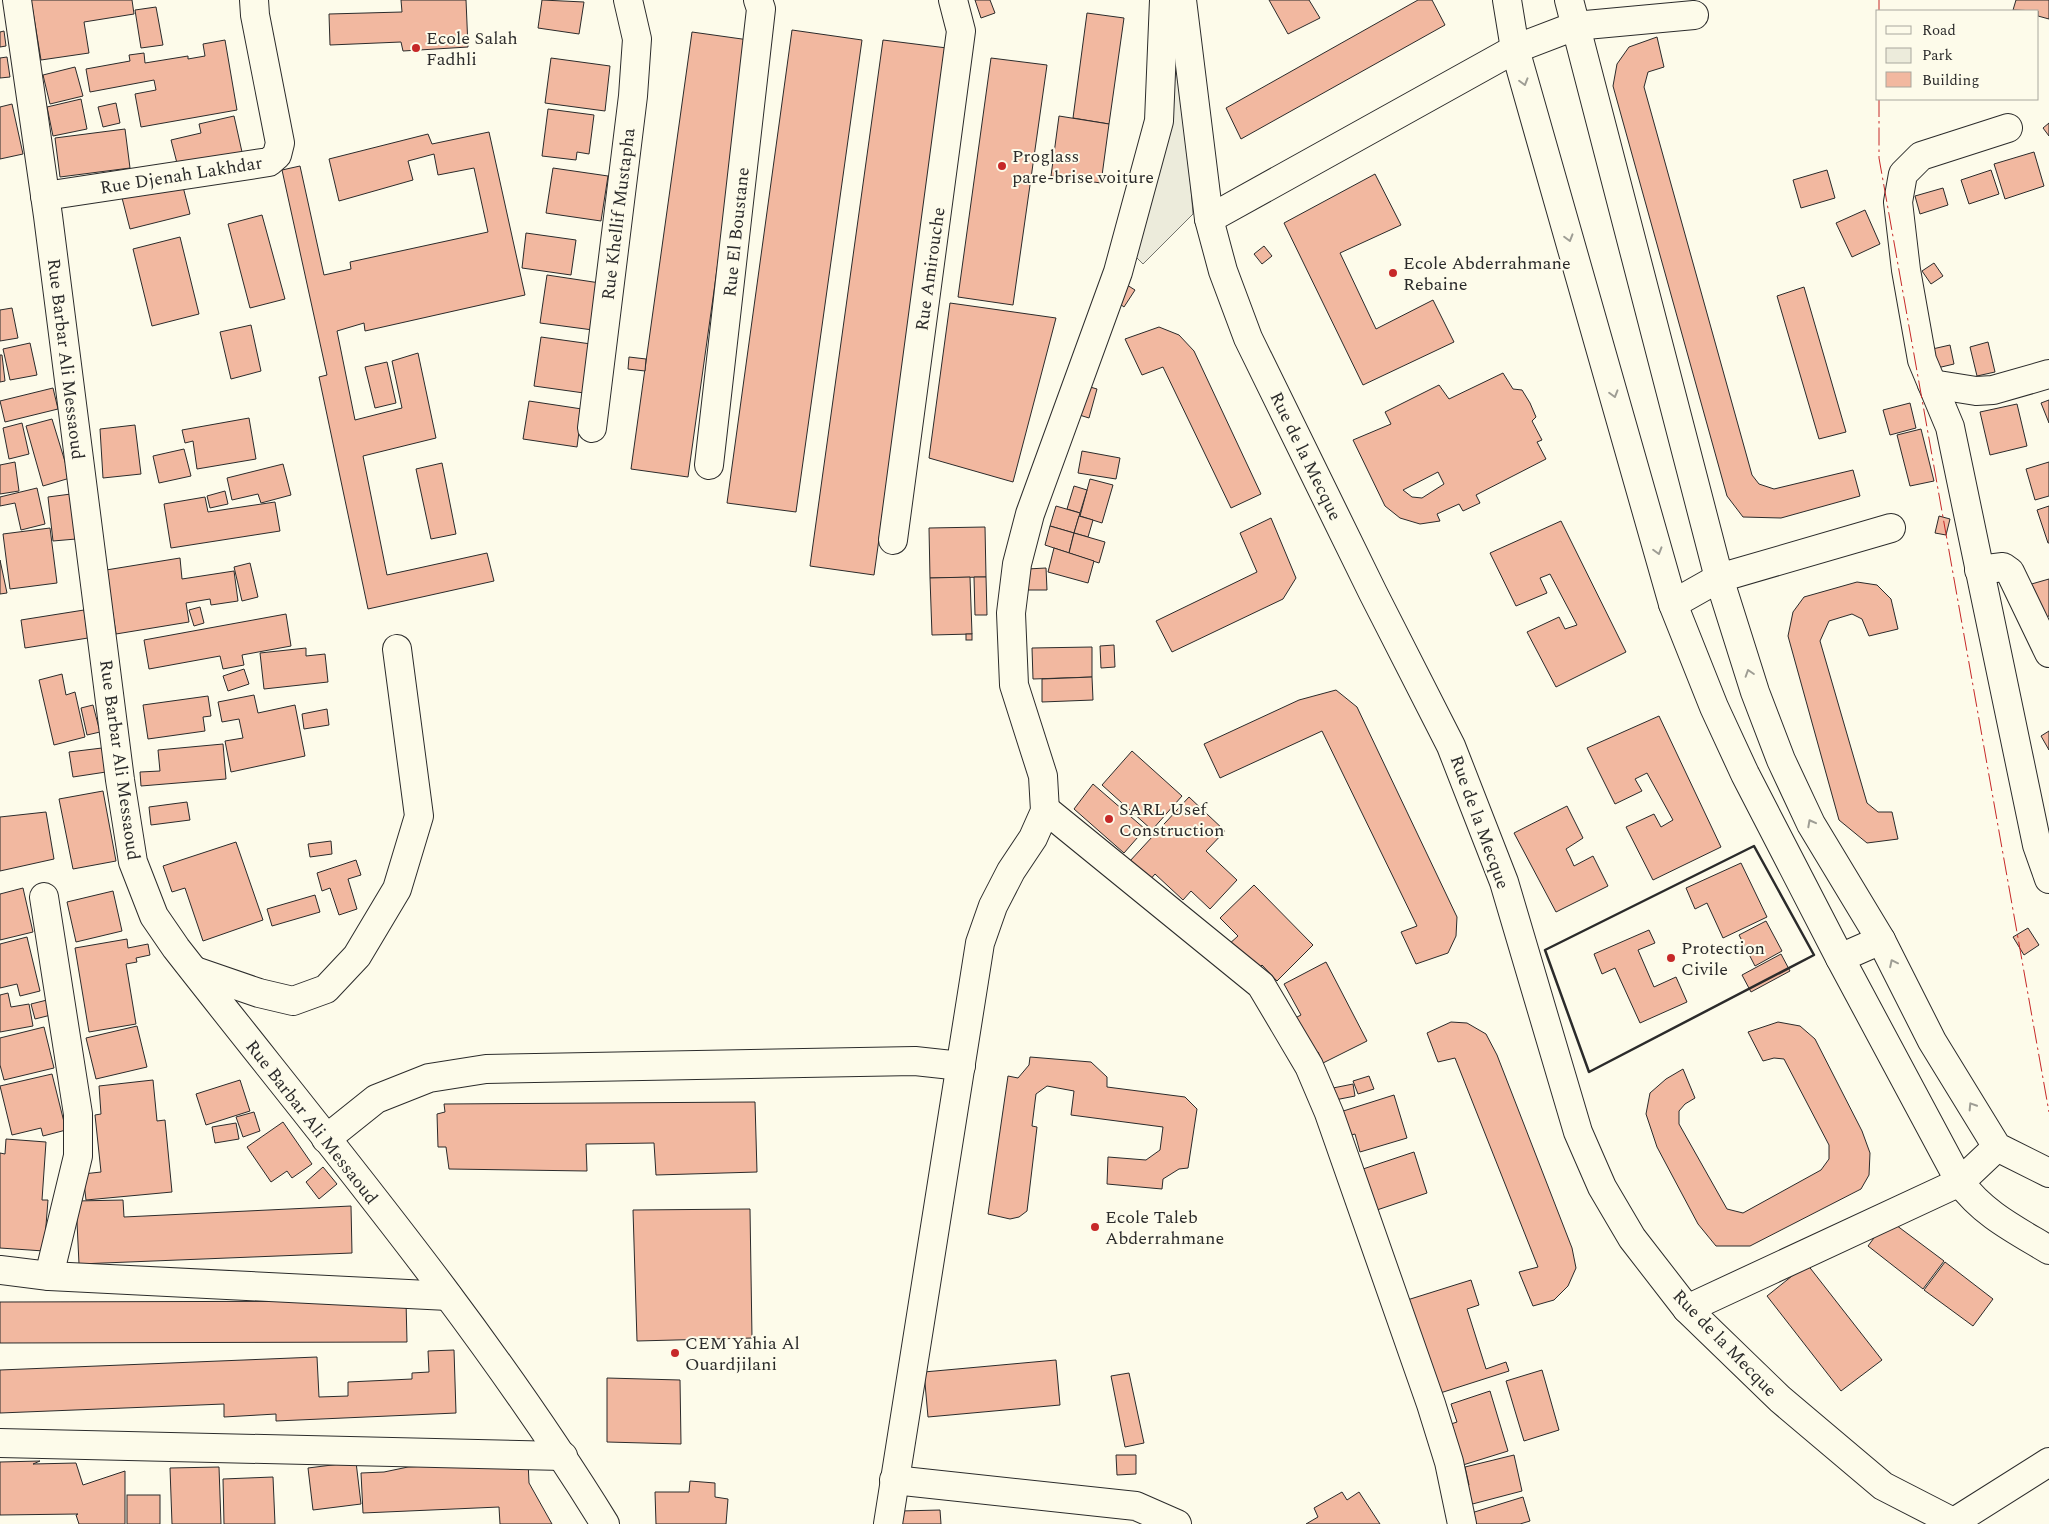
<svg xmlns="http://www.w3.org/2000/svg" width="2049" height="1524" viewBox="0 0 2049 1524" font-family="Spectral,serif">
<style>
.green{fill:#ecebdb;stroke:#74746e}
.building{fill:#f2b8a0;stroke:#2b2b2b;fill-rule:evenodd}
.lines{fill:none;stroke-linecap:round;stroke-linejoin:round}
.minor-casing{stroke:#2b2b2b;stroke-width:30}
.minor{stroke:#fdfbea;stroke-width:28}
.wall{stroke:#2b2b2b;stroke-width:2.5}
.power{stroke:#c62828;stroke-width:1;stroke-dasharray:18 4 2.5 4;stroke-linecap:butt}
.oneway{stroke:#9e9d94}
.poi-dot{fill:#c62828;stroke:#fdfbea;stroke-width:2}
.labels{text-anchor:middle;stroke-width:4;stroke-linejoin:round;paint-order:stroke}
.poi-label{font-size:18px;fill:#2b2b2b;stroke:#fdfbea;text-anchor:start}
.street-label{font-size:18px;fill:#2b2b2b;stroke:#fdfbea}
</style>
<rect width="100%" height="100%" fill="#fdfbea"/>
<path class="green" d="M1172 64 1182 73 1193 214 1143 264 1129 250Z"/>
<g class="building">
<path d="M31 0H132L134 14 84 22 89 53 41 60Z"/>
<path d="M401 0H466L468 47 403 51 401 42 330 45 329 14 402 12Z"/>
<path d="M542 0 584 2 579 34 538 28Z"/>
<path d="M975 0H990L995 13 981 18Z"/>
<path d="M1269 0H1309L1320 18 1288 34Z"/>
<path d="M1418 0H1432L1445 25 1241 139 1226 108Z"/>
<path d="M2016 0H2049V19L2038 16V11L2013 10Z"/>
<path d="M156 7 163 45 141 48 135 10Z"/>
<path d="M1087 13 1124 18 1109 124 1073 118Z"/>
<path d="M792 30 862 40 796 512 727 503Z"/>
<path d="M4 31 6 46 0 47V32Z"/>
<path d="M692 32 749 40 688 477 631 469Z"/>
<path d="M1657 37 1664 67 1648 72 1644 87 1752 475 1759 484 1774 489 1853 470 1860 496 1781 518 1743 517 1727 496 1613 86 1617 64 1629 47Z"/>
<path d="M225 40 237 110 141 127 135 94 156 90 154 80 90 92 86 69 130 61 129 55 144 53 145 63 188 56V59L205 56 203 44Z"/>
<path d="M883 40 947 48 874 575 810 566Z"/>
<path d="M7 57 10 77 0 78V58Z"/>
<path d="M551 58 610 66 605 111 545 103Z"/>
<path d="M991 58 1047 65 1013 305 958 297Z"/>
<path d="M75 67 83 96 50 104 43 75Z"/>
<path d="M81 99 87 129 53 136 47 107Z"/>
<path d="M116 103 120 123 103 127 98 107Z"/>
<path d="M12 104 23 154 0 159V107Z"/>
<path d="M548 109 594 115 589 154 577 152 576 160 542 156Z"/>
<path d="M234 116 242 152 178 167 171 140 201 133 199 124Z"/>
<path d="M1059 116 1109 124 1101 183 1051 176Z"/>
<path d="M2049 123V136L2043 128Z"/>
<path d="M125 129 130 168 60 177 55 138Z"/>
<path d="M489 132 525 295 365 331 364 323 337 331 355 420 402 408 392 361 418 353 436 438 363 456 387 575 487 553 494 581 368 609 319 377 327 375 282 170 300 166 324 275 351 269 350 262 488 232 474 168 438 175 434 154 408 161 413 180 339 201 329 159 428 134 432 144Z"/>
<path d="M2034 152 2044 186 2005 199 1994 164Z"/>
<path d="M553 168 608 176 601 221 546 213Z"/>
<path d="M1827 170 1835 198 1801 208 1793 180Z"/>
<path d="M1991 170 1999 194 1969 204 1961 180Z"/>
<path d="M1375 174 1401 225 1340 253 1376 329 1433 300 1454 342 1363 385 1284 223Z"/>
<path d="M181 179 190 214 130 229 121 194Z"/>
<path d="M1943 188 1948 205 1920 214 1915 196Z"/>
<path d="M1865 210 1880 244 1852 257 1836 223Z"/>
<path d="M262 215 285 299 250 308 228 224Z"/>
<path d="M526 233 576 240 571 275 522 268Z"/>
<path d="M180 237 199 314 152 326 133 249Z"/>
<path d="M1264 246 1272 256 1262 264 1254 254Z"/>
<path d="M1934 263 1943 276 1931 284 1922 271Z"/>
<path d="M547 275 600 283 593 330 540 323Z"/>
<path d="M1119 280 1135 290 1124 307 1112 298Z"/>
<path d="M1804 287 1846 432 1819 439 1777 296Z"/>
<path d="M950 303 1056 318 1013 482 929 458Z"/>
<path d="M12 308 18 338 0 341V310Z"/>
<path d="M251 325 261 371 231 379 220 332Z"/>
<path d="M1159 327 1179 335 1194 351 1261 494 1231 508 1163 367 1142 375 1125 339Z"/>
<path d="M541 337 591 344 584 393 534 386Z"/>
<path d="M1988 342 1995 372 1977 376 1970 347Z"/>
<path d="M30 343 37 375 10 380 3 349Z"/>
<path d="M1950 345 1954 364 1933 369 1928 350Z"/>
<path d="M0 355H2L5 381 0 382Z"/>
<path d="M629 357 646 359 645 371 628 369Z"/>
<path d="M387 362 396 403 375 408 365 367Z"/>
<path d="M1503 373 1513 389 1522 390 1530 403 1536 417 1532 421 1542 440 1537 442 1546 459 1476 495 1480 503 1463 511 1459 504 1437 514 1440 521 1420 524 1400 518 1385 506 1353 440 1391 424 1385 412 1439 385 1449 399ZM1438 472 1444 484 1422 498 1412 497 1403 490Z"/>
<path d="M1080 384 1097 389 1089 418 1073 413Z"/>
<path d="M53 388 58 409 5 422 0 401Z"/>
<path d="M2049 400V423L2041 403Z"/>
<path d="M529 401 582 409 577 447 523 439Z"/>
<path d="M1910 403 1916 428 1890 435 1883 410Z"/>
<path d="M2017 404 2027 446 1990 455 1980 412Z"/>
<path d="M249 418 256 459 197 469 193 441 185 443 182 430Z"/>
<path d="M52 419 70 478 43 486 26 426Z"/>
<path d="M22 423 29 454 9 459 3 428Z"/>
<path d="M135 425 141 474 103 478 100 429Z"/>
<path d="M1921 429 1934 481 1910 486 1897 435Z"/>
<path d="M184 449 191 476 159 483 153 456Z"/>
<path d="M1082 451 1120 458 1116 479 1078 473Z"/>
<path d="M15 462 19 491 0 494V465Z"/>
<path d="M2049 462V496L2035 500 2026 469Z"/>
<path d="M442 463 456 534 431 539 416 469Z"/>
<path d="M283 464 291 495 261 503 258 494 232 500 227 478Z"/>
<path d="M1090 479 1113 485 1102 523 1080 516Z"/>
<path d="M1074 486 1087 490 1080 513 1067 509Z"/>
<path d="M37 488 45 524 21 530 15 503 0 506V497Z"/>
<path d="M225 491 228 504 210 508 207 496Z"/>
<path d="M71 494 76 539 53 541 48 497Z"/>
<path d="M205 497 208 512 275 502 280 531 171 548 164 504Z"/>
<path d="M1056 506 1080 513 1074 533 1050 526Z"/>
<path d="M2049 506V543H2048L2037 510Z"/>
<path d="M1079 516 1093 520 1088 537 1074 533Z"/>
<path d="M1939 516 1950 519 1946 535 1935 533Z"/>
<path d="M1271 518 1296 578 1283 599 1172 652 1156 621 1257 572 1240 533Z"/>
<path d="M1561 521 1626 652 1556 687 1527 632 1559 617 1565 629 1577 625 1550 574 1540 578 1547 593 1516 606 1490 553Z"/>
<path d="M1050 526 1074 533 1069 553 1045 545Z"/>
<path d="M985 527 986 577 930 578 929 528Z"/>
<path d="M50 528 57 583 10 589 3 534Z"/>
<path d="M1074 533 1105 542 1099 563 1069 553Z"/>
<path d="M1054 548 1094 561 1088 583 1048 572Z"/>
<path d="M180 558 182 579 234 571 238 601 211 605 210 599 186 603 189 622 116 634 106 570Z"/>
<path d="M0 560 7 593 0 594Z"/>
<path d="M250 563 258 597 242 601 234 567Z"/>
<path d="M1046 568 1047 590H1028L1027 569Z"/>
<path d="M970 577 972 634 932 635 930 578Z"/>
<path d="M974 577H986L987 615H975Z"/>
<path d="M2049 579V616L2039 619 2028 585Z"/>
<path d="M1857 582 1877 585 1891 599 1898 629 1869 636 1862 619 1852 614 1829 621 1820 641 1867 803 1878 812H1892L1898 839 1867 843 1839 820 1788 636 1793 612 1804 597Z"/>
<path d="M200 607 204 623 194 626 189 610Z"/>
<path d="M84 610 88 638 25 648 21 620Z"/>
<path d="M286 614 291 646 242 655 244 665 223 669 220 656 149 669 144 640Z"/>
<rect x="966" y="634" width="6" height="6"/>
<path d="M1114 645 1115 667 1101 668 1100 646Z"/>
<path d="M1092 647V677L1033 679 1032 648Z"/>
<path d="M306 648V656L325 654 328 682 264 689 260 653Z"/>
<path d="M244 669 249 684 228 691 223 676Z"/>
<path d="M62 674 66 695 75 692 85 737 54 745 39 680Z"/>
<path d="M1092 677 1093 700 1042 702V679Z"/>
<path d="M1336 690 1357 707 1457 917 1456 936 1448 953 1416 964 1401 932 1417 926 1322 731 1220 778 1204 744 1299 700Z"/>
<path d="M254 695 258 713 295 705 305 756 231 772 225 741 243 738 239 719 222 722 218 702Z"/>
<path d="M208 696 211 716 203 717 205 731 148 739 143 705Z"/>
<path d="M93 705 100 732 87 735 81 708Z"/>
<path d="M327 709 329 725 304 729 302 714Z"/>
<path d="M1659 716 1721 847 1653 880 1626 827 1654 814 1661 827 1673 820 1647 773 1635 779 1642 791 1615 804 1587 748Z"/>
<path d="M2049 731V750L2041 736Z"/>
<path d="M223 744 226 779 141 786 140 772 160 771 158 750Z"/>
<path d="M102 748 106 772 73 777 69 752Z"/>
<path d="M1132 751 1182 796 1152 830 1102 785Z"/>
<path d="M1093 784 1145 829 1124 853 1074 809Z"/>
<path d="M103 791 116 861 73 869 59 799Z"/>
<path d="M1189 797 1225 831 1206 851 1237 880 1210 909 1191 891 1183 900 1155 874 1149 881 1129 862Z"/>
<path d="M187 802 190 820 151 825 149 807Z"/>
<path d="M1567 806 1583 838 1566 849 1570 857 1574 866 1593 856 1608 886 1556 912 1514 833Z"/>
<path d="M46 812 54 859 0 871V817Z"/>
<path d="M331 841 332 854 310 857 308 844Z"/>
<path d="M236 842 263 920 203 941 185 888 172 892 163 866Z"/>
<path d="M356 860 361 875 348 879 357 909 339 915 330 888 322 891 317 873Z"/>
<path d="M1741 863 1767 917 1723 938 1707 903 1695 909 1686 888Z"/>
<path d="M1254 885 1313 945 1277 981 1262 965 1255 972 1228 945 1238 936 1220 918Z"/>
<path d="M23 888 33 932 0 940V894Z"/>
<path d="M113 891 122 931 76 942 67 902Z"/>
<path d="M315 895 320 912 272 926 267 909Z"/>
<path d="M1766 921 1782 951 1755 966 1739 935Z"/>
<path d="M2028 928 2039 945 2024 955 2013 937Z"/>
<path d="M1649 930 1655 943 1638 950 1654 987 1676 977 1687 1002 1640 1023 1615 968 1602 974 1594 954Z"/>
<path d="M27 937 40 991 20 996 17 984 0 988V944Z"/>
<path d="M127 939 128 948 148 944 150 955 136 958 137 962 126 964 136 1024 89 1032 75 948Z"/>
<path d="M1781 954 1790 971 1751 992 1742 975Z"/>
<path d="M1326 962 1367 1041 1323 1063 1318 1052 1309 1056 1291 1020 1301 1015 1284 984Z"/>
<path d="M8 993 11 1007 29 1004 33 1026 0 1032V995Z"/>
<path d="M55 998 59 1013 35 1019 31 1004Z"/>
<path d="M1451 1022 1467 1023 1486 1034 1497 1055 1572 1248 1576 1268 1568 1286 1554 1300 1533 1306 1519 1272 1538 1267 1455 1058 1438 1062 1427 1033Z"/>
<path d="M1778 1022 1800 1026 1815 1039 1862 1131 1870 1153 1869 1175 1861 1189 1750 1246H1716L1698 1224 1657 1147 1646 1114 1650 1093 1666 1079 1683 1069 1695 1098 1685 1104 1679 1111V1124L1727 1209 1743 1213 1821 1170 1829 1159V1145L1784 1059 1774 1058 1763 1061 1748 1032Z"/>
<path d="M137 1026 147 1067 96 1079 86 1038Z"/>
<path d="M44 1027 54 1068 4 1080 0 1065V1038Z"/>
<path d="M1030 1057 1091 1062 1107 1077V1087L1185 1097 1197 1109 1188 1168 1179 1169 1163 1179 1162 1189 1107 1184 1108 1157 1146 1160 1160 1150 1163 1127 1071 1115 1074 1091 1047 1086 1036 1094 1032 1126 1037 1127 1027 1211 1019 1217 1010 1219 988 1214 1008 1076 1018 1078 1029 1065Z"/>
<path d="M52 1074 66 1130 43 1136 41 1128 12 1135 0 1086Z"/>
<path d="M1369 1076 1374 1089 1358 1094 1353 1081Z"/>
<path d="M153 1080 157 1121 165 1120 172 1192 86 1200 83 1174 101 1172 95 1115 101 1114 99 1086Z"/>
<path d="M240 1080 250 1111 206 1125 196 1094Z"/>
<path d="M1353 1084 1355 1096 1335 1100 1333 1088Z"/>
<path d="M1394 1095 1407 1138 1360 1152 1355 1134 1344 1137 1337 1113Z"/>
<path d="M755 1102 757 1172 656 1175 654 1143 586 1144 587 1171 449 1169 446 1147H438L437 1114 445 1112 444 1104Z"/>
<path d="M254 1112 260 1131 243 1137 236 1117Z"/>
<path d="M283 1122 312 1164 292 1178 287 1171 271 1182 247 1147Z"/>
<path d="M236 1123 239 1139 215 1143 212 1127Z"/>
<path d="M6 1139 46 1142 42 1200H48L44 1251 0 1248V1153L5 1154Z"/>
<path d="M1414 1152 1427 1193 1374 1211 1360 1170Z"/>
<path d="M323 1167 337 1184 319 1199 306 1182Z"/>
<path d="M123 1200 124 1217 351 1206 352 1253 79 1264 76 1201Z"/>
<path d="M750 1209 752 1338 637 1341 633 1210Z"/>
<path d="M1888 1219 1944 1261 1923 1289 1868 1246Z"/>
<path d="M1945 1262 1993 1299 1973 1326 1924 1290Z"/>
<path d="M1807 1264 1882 1360 1841 1391 1767 1296Z"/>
<path d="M1471 1280 1479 1305 1467 1309 1486 1369 1506 1362 1509 1371 1434 1395 1404 1301Z"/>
<path d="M406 1301 407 1342 0 1343V1302Z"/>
<path d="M454 1350 456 1413 276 1421V1414L224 1417V1404L0 1413V1370L317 1357 319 1397 348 1396V1382L412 1379V1373L429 1372 428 1351Z"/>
<path d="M1056 1360 1060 1405 928 1417 924 1372Z"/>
<path d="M1542 1370 1559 1430 1524 1441 1506 1381Z"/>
<path d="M1129 1373 1144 1443 1125 1447 1111 1376Z"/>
<path d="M607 1378 680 1380 681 1444 607 1442Z"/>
<path d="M1490 1391 1508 1451 1463 1465 1451 1424 1457 1422 1451 1404Z"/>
<path d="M1116 1455H1136V1474L1117 1475Z"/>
<path d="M1514 1455 1522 1491 1461 1507 1457 1488 1469 1485 1465 1467Z"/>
<path d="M40 1461 33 1464 76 1463 83 1485 125 1471V1524H79L76 1515 78 1514 0 1515V1462Z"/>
<path d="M528 1461 529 1483 552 1524H500L499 1507 363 1513 361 1473 384 1472 408 1467Z"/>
<path d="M356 1462 361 1504 313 1510 308 1468Z"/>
<path d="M219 1467 221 1524H172L170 1468Z"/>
<path d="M273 1477 275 1524H224L223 1479Z"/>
<path d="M690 1481 715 1483V1497L728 1499 726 1524H656L655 1492H689Z"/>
<path d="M1342 1492 1347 1500 1359 1492 1380 1524H1306L1318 1517 1314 1508Z"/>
<rect x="127" y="1495" width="33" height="29"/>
<path d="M1523 1497 1530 1521 1520 1524H1472L1468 1514Z"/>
<path d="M940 1510 941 1524H901L900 1511Z"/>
</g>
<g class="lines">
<defs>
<g id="minor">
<path d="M17 0 48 216 120 780 133 862 154 916 176 948C323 1136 479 1320 605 1524"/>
<path d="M1182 0 1209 219 1223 271 1248 338 1373 593 1451 746 1504 882 1578 1132 1602 1187 1632 1238 1687 1309 1780 1399 1883 1486 1957 1524"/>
<path d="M1507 0 1515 49 1673 604 1714 707 1745 774 1840 958 1960 1182C1983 1214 2016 1230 2049 1250"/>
<path d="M1569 0 1719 578 1755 692 1781 760 1811 824 1881 940 1932 1041 1997 1147 2049 1173"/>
<path d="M2008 128 1921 156 1903 174 1898 202 1906 270 1922 360 1950 427 2037 845 2049 879"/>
<path d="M45 196 269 162 277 155 280 143 255 15 254 0"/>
<path d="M1209 219 1515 49 1575 26 1694 15"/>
<path d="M1932 384 1976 391 1993 390 2049 374"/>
<path d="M592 428 633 96 637 39 628 0"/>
<path d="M709 465 761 9 758 0"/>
<path d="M893 540 961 31 953 0"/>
<path d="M1979 570 2003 567 2010 572 2049 653"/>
<path d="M1673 604 1719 578 1891 528"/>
<path d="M1045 811 1051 814 1261 985 1309 1066 1329 1113 1431 1404 1449 1462 1462 1524"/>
<path d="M44 897 78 1114V1156L49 1276"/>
<path d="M1840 958 1881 940"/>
<path d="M195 971 259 993 293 1001 326 989 357 956 397 889 419 816 397 649"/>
<path d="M326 1139 376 1099 429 1078 486 1069 915 1061 961 1066"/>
<path d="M0 1270 49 1276 448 1296"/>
<path d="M1687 1309 1960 1182 1997 1147"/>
<path d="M0 1443 563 1456"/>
<path d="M894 1480 1136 1506 1177 1524"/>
<path d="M1954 1522 2049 1462"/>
<path d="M888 1524 980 943 993 906 1011 871 1033 838 1045 811 1043 776 1014 685 1011 613 1017 564 1030 514 1118 272 1159 121 1164 0"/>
</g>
</defs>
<use href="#minor" class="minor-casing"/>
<use href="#minor" class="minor"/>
<path class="wall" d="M1754 846 1814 955 1589 1072 1545 950Z"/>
<g class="power">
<path d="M1879 11V0"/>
<path d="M1879 99V158L2049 1112"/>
</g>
</g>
<defs><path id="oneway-chevron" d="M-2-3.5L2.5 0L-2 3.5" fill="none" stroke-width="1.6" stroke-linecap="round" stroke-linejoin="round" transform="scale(1.25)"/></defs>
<g class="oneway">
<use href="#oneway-chevron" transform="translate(1524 82) rotate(74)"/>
<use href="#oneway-chevron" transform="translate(1569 238) rotate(74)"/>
<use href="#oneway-chevron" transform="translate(1614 394) rotate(74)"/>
<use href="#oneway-chevron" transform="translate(1658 551) rotate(74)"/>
<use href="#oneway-chevron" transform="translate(1749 673) rotate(-108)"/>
<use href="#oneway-chevron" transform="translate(1811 823) rotate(-118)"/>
<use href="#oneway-chevron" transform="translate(1893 963) rotate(-116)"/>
<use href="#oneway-chevron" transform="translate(1972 1106) rotate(-122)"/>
</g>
<g class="poi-dot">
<circle cx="416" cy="48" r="5"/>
<circle cx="1002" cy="166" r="5"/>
<circle cx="1393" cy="273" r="5"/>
<circle cx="1109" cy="819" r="5"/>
<circle cx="1671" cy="958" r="5"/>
<circle cx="1095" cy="1227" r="5"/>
<circle cx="675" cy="1353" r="5"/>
</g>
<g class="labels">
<g class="poi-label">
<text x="426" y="44">Ecole Salah<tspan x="426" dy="21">Fadhli</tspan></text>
<text x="1012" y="162">Proglass<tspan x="1012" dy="21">pare-brise voiture</tspan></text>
<text x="1403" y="269">Ecole Abderrahmane<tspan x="1403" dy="21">Rebaine</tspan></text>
<text x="1119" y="815">SARL Usef<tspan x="1119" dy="21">Construction</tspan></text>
<text x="1681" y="954">Protection<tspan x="1681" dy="21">Civile</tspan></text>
<text x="1105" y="1223">Ecole Taleb<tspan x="1105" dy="21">Abderrahmane</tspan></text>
<text x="685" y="1349">CEM Yahia Al<tspan x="685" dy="21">Ouardjilani</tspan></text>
</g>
<g class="street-label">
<text transform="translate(181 175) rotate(-9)" y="6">Rue Djenah Lakhdar</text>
<text transform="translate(618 214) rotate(-83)" y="6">Rue Khellif Mustapha</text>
<text transform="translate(736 232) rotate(-84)" y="6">Rue El Boustane</text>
<text transform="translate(930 269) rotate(-82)" y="6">Rue Amirouche</text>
<text transform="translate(66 359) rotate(83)" y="6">Rue Barbar Ali Messaoud</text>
<text transform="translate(1306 456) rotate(64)" y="6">Rue de la Mecque</text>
<text transform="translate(120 760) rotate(82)" y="6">Rue Barbar Ali Messaoud</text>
<text transform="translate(1480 822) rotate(70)" y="6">Rue de la Mecque</text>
<text transform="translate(312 1122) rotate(52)" y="6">Rue Barbar Ali Messaoud</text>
<text transform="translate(1725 1343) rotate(46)" y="6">Rue de la Mecque</text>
</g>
</g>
<rect x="1876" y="10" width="162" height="90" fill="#fdfbea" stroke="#a9a89e"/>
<rect x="1886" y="26" width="25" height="8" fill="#fdfbea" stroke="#a9a89e"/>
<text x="1922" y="35" font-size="15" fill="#2b2b2b">Road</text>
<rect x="1886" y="48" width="25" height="15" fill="#ecebdb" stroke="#a9a89e"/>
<text x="1922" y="60" font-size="15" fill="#2b2b2b">Park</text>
<rect x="1886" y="72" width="25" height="15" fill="#f2b8a0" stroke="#a9a89e"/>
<text x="1922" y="85" font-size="15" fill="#2b2b2b">Building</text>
</svg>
